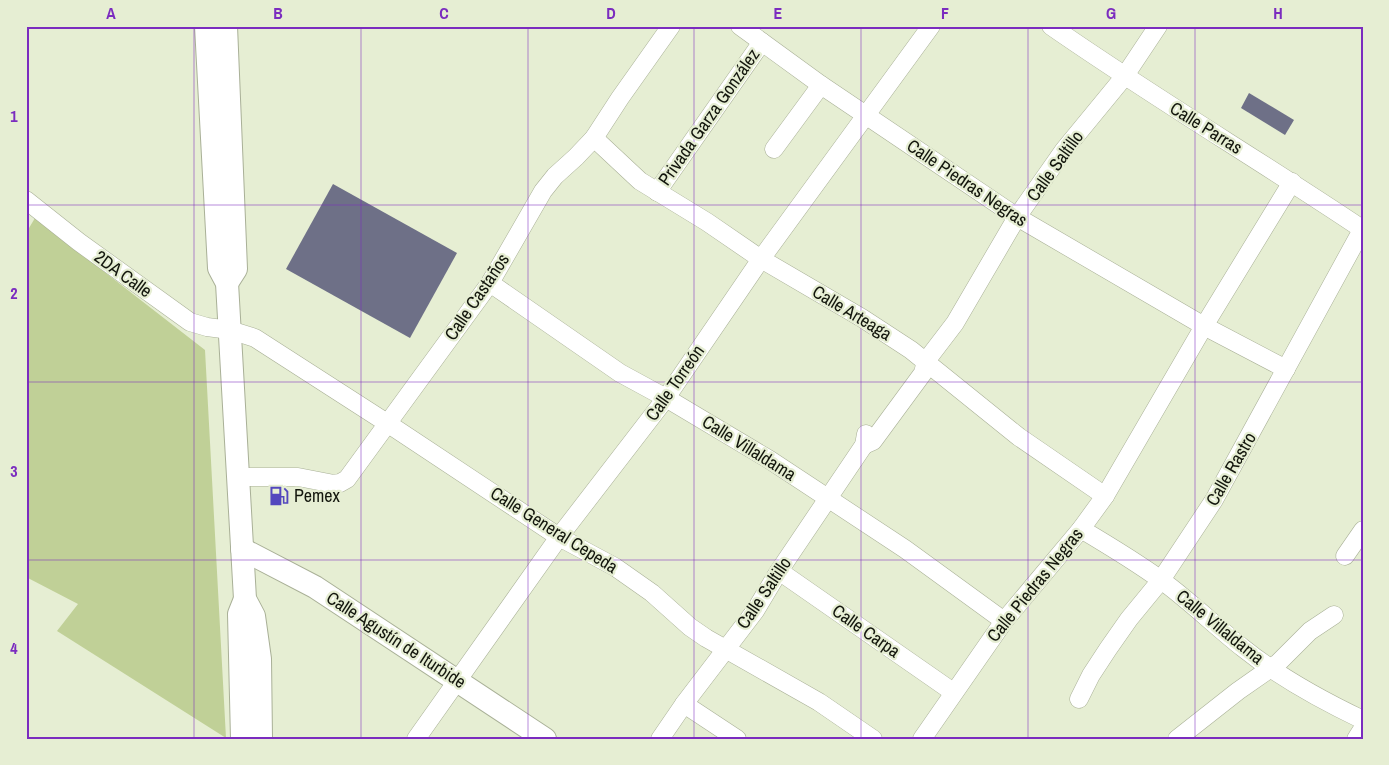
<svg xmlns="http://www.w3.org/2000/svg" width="1389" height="765" viewBox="0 0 1389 765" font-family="'Archivo Narrow',sans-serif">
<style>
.green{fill:#c0d097}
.building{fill:#6e7087}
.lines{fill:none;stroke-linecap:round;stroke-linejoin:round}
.minor-casing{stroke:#a9b097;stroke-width:19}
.major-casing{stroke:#a9b097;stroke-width:24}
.minor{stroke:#fff;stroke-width:18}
.major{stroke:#fff;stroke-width:22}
.grid{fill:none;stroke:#7b2cbf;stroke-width:1;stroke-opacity:0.55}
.labels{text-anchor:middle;stroke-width:4.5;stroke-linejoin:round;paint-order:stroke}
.street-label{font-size:18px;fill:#13160d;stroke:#e6eed3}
.poi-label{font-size:18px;fill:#13160d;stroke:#e6eed3;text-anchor:start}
.neatline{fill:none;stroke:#7b2cbf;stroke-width:2}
.grid-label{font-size:16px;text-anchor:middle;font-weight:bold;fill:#7b2cbf}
</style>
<rect width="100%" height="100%" fill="#e6eed3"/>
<path class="green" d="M35 218 205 350 226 738 57 631 78 604 26 577V233Z"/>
<g class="building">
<path d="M1249 93 1294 120 1285 135 1241 108Z"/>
<path d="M333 184 457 253 410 338 286 269Z"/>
</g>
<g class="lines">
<defs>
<g id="minor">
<path d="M740 26 821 85 1017 217 1204 326 1286 369"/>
<path d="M1051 26C1153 97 1259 160 1362 229"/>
<path d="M594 138 640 181 707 222 761 259 862 318 911 350 1019 437 1105 496"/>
<path d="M774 149 821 85"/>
<path d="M657 192 762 42"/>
<path d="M26 200 79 242 190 322 207 327 230 330 255 338 387 423 559 537 615 567 652 593 690 627 706 638 819 702 873 739"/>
<path d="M490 283 620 373 666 398 770 460 905 549 1004 621"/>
<path d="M864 445 873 441 923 373 926 361 955 323 1017 217 1064 150 1124 77 1158 26"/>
<path d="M238 477H298L334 484 340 483 347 479 490 283 543 191 555 176 576 157 594 138 620 98 671 26"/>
<path d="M1081 529C1108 545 1136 562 1161 580 1190 601 1215 626 1243 648 1279 677 1321 700 1363 720"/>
<path d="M1345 556 1363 530"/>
<path d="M779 571 953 692"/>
<path d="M1079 699 1091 675 1108 649 1129 619 1161 580 1214 500 1363 228"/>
<path d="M684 704 737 739"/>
<path d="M416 739 559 537 666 398 761 259 931 26"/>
<path d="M660 739 684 704 755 611 779 571 864 445 866 434"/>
<path d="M922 739 1004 621 1081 529 1105 496 1204 326 1292 182"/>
<path d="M1177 739 1238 691 1278 663 1310 631 1334 615"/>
<path d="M1356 739 1363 728"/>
</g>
<g id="major">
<path d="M206 26 219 268 227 283 245 599 254 616 260 659 261 739"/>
<path d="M226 26 236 269 227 283"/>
<path d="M242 549 315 587 545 739"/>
<path d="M242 739 239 614 245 599"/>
</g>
</defs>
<use href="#minor" class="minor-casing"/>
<use href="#major" class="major-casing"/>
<use href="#minor" class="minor"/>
<use href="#major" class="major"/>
</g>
<path class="grid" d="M194 26V739M361 26V739M528 26V739M694 26V739M861 26V739M1028 26V739M1195 26V739M26 205H1363M26 382H1363M26 560H1363"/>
<defs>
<symbol id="fuel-bare" viewBox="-9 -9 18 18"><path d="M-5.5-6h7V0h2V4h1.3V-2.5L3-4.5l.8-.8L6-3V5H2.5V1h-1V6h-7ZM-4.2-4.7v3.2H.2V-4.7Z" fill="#5347be" stroke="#e6eed3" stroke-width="2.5" paint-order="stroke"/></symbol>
</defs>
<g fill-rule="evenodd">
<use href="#fuel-bare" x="265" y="482" width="28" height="28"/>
</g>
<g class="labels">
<g class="street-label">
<text transform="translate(709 117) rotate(-55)" y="6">Privada Garza González</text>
<text transform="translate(1206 128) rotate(32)" y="6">Calle Parras</text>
<text transform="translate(1055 166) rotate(-54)" y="6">Calle Saltillo</text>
<text transform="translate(967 183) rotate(34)" y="6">Calle Piedras Negras</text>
<text transform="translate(123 274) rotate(36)" y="6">2DA Calle</text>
<text transform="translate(477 297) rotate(-56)" y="6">Calle Castaños</text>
<text transform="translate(852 313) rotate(31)" y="6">Calle Arteaga</text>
<text transform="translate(675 383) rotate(-55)" y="6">Calle Torreón</text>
<text transform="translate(749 448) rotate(32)" y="6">Calle Villaldama</text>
<text transform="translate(1231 469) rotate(-60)" y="6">Calle Rastro</text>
<text transform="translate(554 530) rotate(32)" y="6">Calle General Cepeda</text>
<text transform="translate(1035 585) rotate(-51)" y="6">Calle Piedras Negras</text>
<text transform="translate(764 593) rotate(-56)" y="6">Calle Saltillo</text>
<text transform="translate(1220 627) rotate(39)" y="6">Calle Villaldama</text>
<text transform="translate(866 631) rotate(35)" y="6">Calle Carpa</text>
<text transform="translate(396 640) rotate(33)" y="6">Calle Agustín de Iturbide</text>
</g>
<g class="poi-label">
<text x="294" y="502">Pemex</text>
</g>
</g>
<rect width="1389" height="765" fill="none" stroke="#e6eed3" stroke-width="55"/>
<rect x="28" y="28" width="1334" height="710" class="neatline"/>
<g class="grid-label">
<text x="111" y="19">A</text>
<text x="278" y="19">B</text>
<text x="444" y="19">C</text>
<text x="611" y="19">D</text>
<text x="778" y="19">E</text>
<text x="945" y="19">F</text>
<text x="1111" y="19">G</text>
<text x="1278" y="19">H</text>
<text x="14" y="122">1</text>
<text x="14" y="299">2</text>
<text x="14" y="477">3</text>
<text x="14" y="654">4</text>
</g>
</svg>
